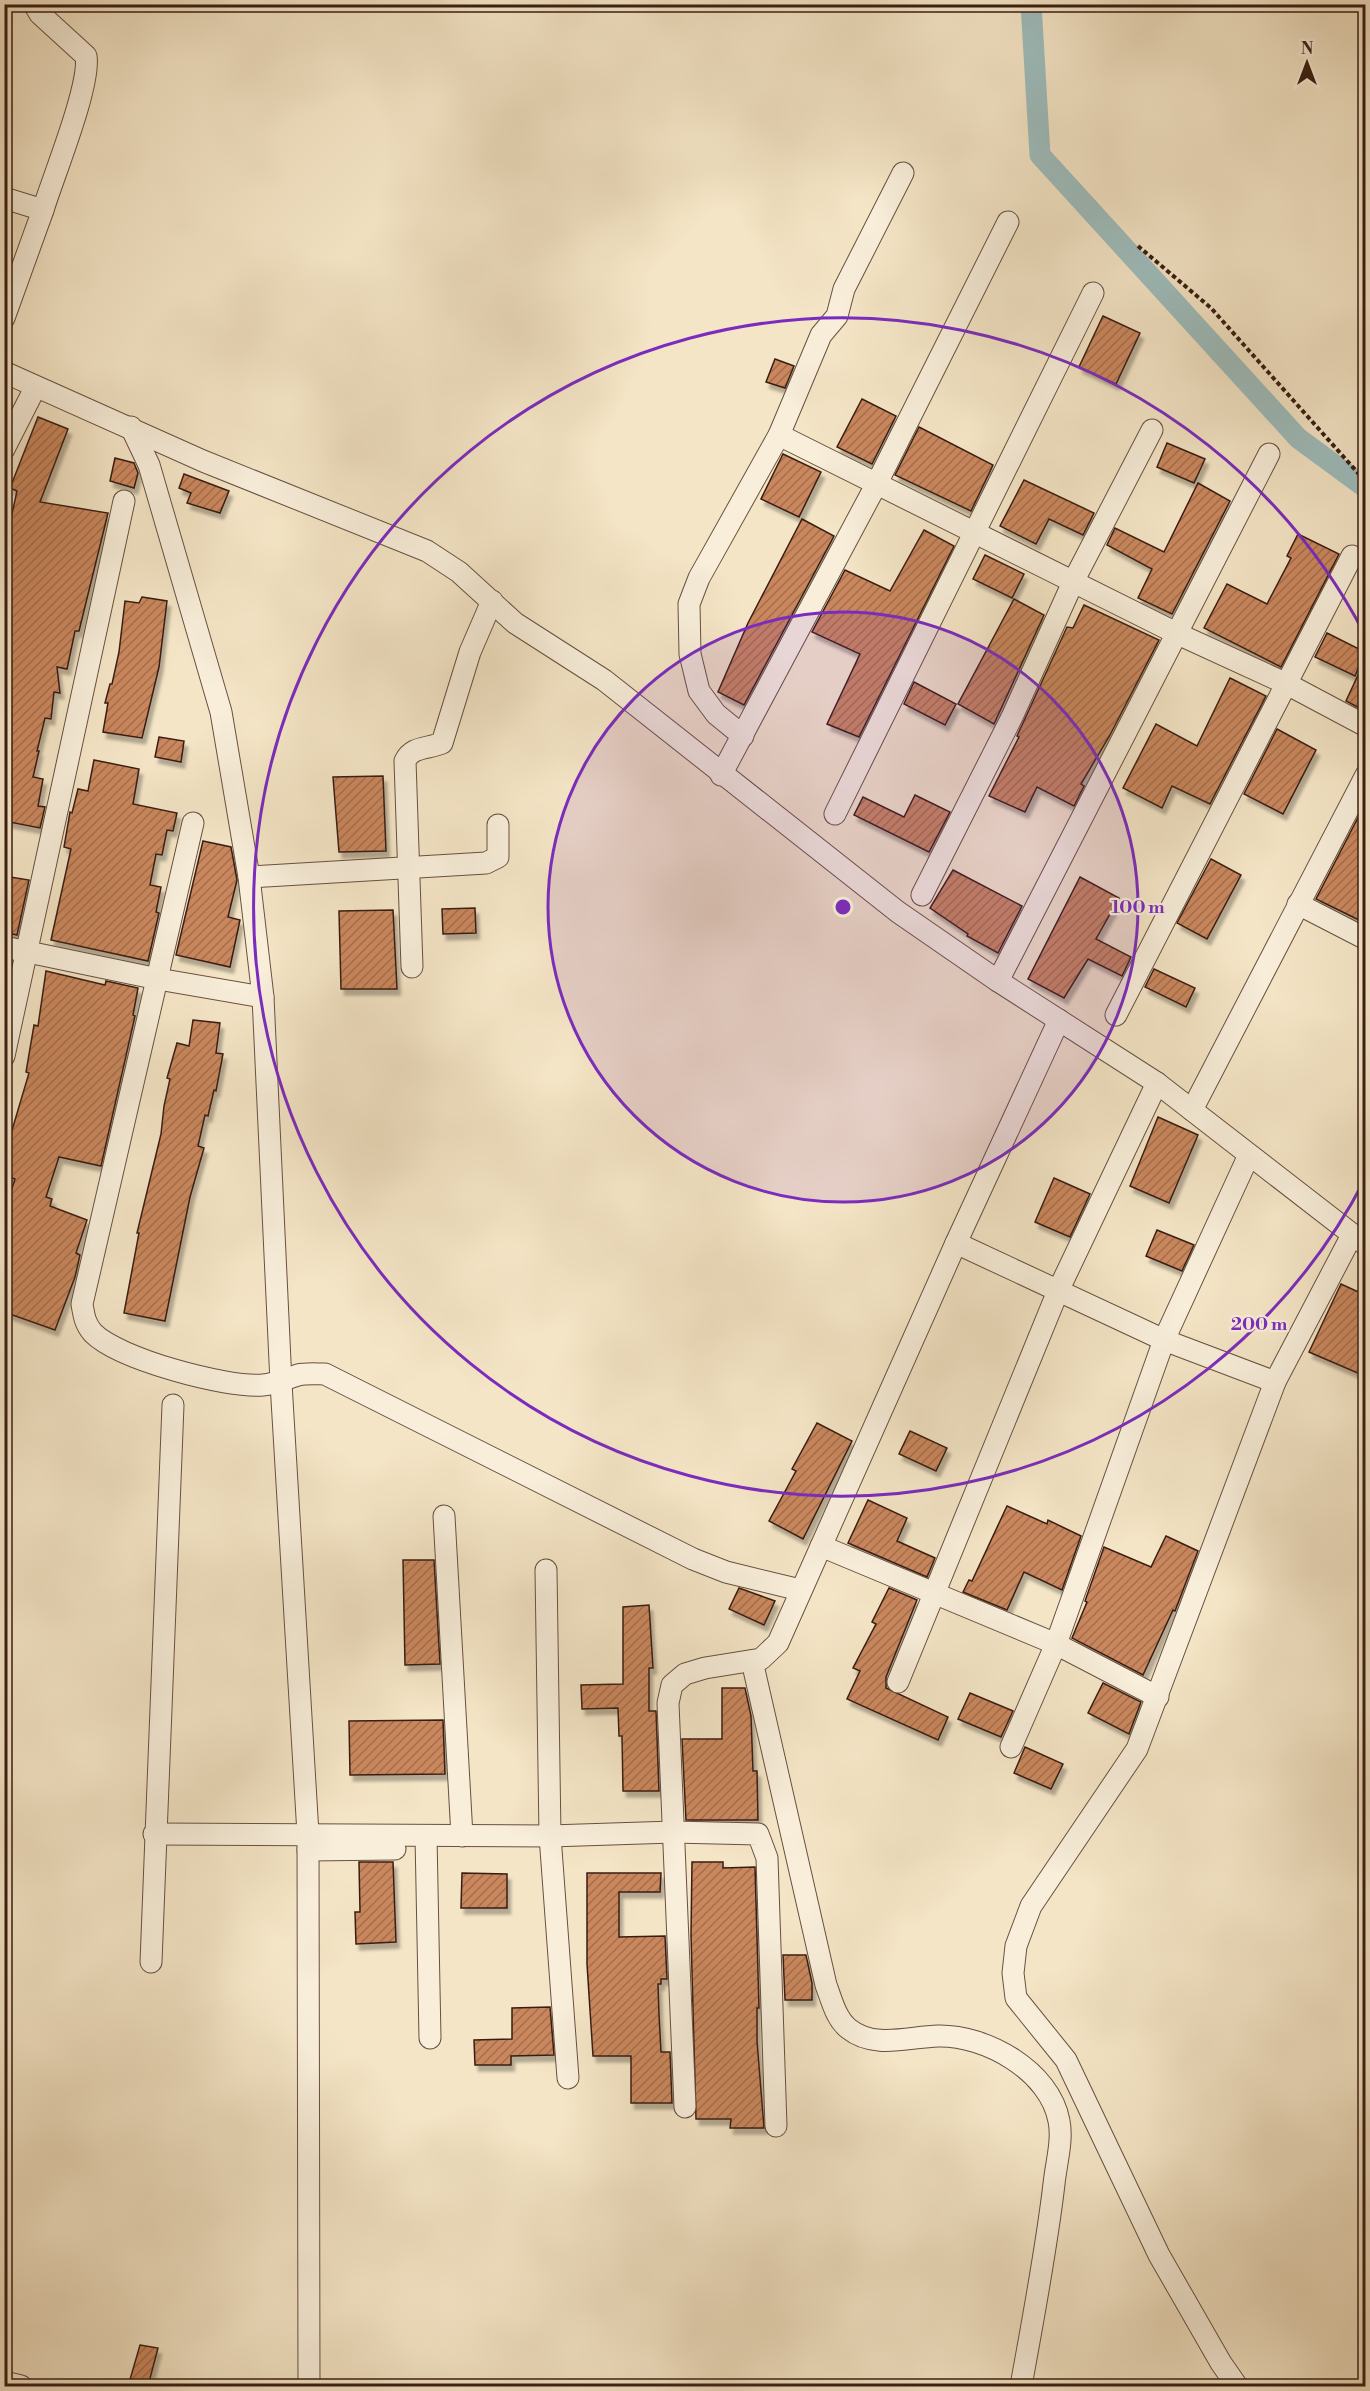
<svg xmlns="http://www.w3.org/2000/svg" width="1370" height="2391" viewBox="0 0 1370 2391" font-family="'Libre Bodoni',serif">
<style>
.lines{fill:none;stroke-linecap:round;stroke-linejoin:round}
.canal{stroke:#9ebdbd;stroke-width:21}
.building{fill:url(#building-hatch);stroke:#391e13;stroke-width:1.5;filter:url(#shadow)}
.minor-casing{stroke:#685040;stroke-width:23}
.path{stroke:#391e13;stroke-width:4;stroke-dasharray:4.5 3;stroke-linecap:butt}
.minor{stroke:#f8eeda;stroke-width:21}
.ring{fill:none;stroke:#7b2cbf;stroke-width:3}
.centre{fill:#7b2cbf;stroke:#f8eeda;stroke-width:3}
.ring-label{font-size:18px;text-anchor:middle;font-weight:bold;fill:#7b2cbf;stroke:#f8eeda;stroke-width:4.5;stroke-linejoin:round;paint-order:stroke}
</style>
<defs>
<pattern id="building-hatch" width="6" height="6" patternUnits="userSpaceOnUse" patternTransform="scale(1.5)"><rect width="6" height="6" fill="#ca875d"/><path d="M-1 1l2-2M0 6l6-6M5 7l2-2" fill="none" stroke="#a56e4c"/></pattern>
<filter id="shadow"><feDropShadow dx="3.5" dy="6" stdDeviation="1.5" flood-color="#0004"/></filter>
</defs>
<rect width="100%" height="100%" fill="#f4e5c6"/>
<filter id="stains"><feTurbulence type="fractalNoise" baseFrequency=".00333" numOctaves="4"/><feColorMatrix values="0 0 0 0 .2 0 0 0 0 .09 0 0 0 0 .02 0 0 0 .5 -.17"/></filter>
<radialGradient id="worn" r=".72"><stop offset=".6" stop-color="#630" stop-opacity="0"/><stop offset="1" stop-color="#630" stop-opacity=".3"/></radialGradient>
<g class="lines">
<path class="canal" d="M1031 4 1040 155 1298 438 1366 488"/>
</g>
<g class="building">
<path d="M1103 316 1140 333 1116 384 1079 367Z"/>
<path d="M775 359 794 366 785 388 766 382Z"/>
<path d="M862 399 896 416 872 464 837 447Z"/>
<path d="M38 417 68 429 40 502 108 513 79 631H75L67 669 57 667 60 693 54 692 51 719 45 718 37 751H39L33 777 43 779 38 806 45 807 40 828 4 821V531L6 523H10L17 491 10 488Z"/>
<path d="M919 427 993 465 971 511 895 475Z"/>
<path d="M1167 443 1205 459 1194 483 1157 467Z"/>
<path d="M783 454 821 472 799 517 761 499Z"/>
<path d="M115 458 134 463 138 473 134 488 110 481Z"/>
<path d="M184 474 229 491 220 513 187 503 191 493 179 488Z"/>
<path d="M1024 480 1094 513 1083 535 1049 519 1036 544 1000 526Z"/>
<path d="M1198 483 1230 501 1172 614 1138 598 1152 569 1107 545 1115 528 1164 552Z"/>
<path d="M802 519 834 536 744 705 718 692 748 623Z"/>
<path d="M924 530 954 546 859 737 827 724 860 654 812 632 845 570 890 591Z"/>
<path d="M1298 534 1339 554 1281 667 1204 628 1227 584 1267 604 1291 558 1287 556Z"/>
<path d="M985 555 1024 574 1012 598 973 579Z"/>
<path d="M142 597 167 601 159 667 142 738 103 732 108 703H105L110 684H112L119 652 125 601 139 603Z"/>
<path d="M1014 599 1044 615 994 724 958 704Z"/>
<path d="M1084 605 1159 640 1110 735 1081 784 1084 786 1074 806 1037 787 1025 812 989 796 1019 737 1017 736 1067 627 1073 628Z"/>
<path d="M1327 633 1365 652 1355 676 1315 657Z"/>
<path d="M1365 660V711L1346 701Z"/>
<path d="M1230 678 1266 696 1210 804 1172 786 1162 808 1123 788 1156 724 1197 746Z"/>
<path d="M914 682 956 704 945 725 904 704Z"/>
<path d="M1277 729 1316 750 1283 814 1244 794Z"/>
<path d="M159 737 184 741 181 762 155 757Z"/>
<path d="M94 760 139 769 133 804 177 813 173 831 167 830 162 855 156 854 150 885 161 887 156 912 159 913 148 961 51 940 71 849 64 847 70 812 72 813 78 789 88 791Z"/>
<path d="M383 776 386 851 339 852 333 777Z"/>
<path d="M915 795 950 812 929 852 854 815 863 797 904 817Z"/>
<path d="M1365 804V923L1316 899Z"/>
<path d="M203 841 231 847 237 880 228 917 240 920 230 967 176 955Z"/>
<path d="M1211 859 1241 875 1207 939 1177 923Z"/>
<path d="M953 870 1022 906 998 953 967 936 968 934 930 908Z"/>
<path d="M4 876 29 880 17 935 4 932Z"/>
<path d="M1080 877 1119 898 1096 939 1131 957 1122 976 1088 959 1064 998 1028 979Z"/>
<path d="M475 908 476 933 443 934 442 909Z"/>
<path d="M393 910 397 989H341L339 911Z"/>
<path d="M1154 969 1195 988 1186 1007 1145 987Z"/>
<path d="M46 971 105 985 106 981 138 988 133 1015 135 1016 101 1166 59 1157 46 1197 52 1199 50 1206 87 1220 76 1253 80 1255 75 1277 55 1330 4 1312V1213L15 1179 4 1175V1157L29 1073 26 1072 34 1025 38 1026Z"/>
<path d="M193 1020 220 1023 216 1053 223 1054 216 1091 214 1090 208 1116 205 1115 198 1146 204 1148 190 1197 165 1321 124 1313 139 1233H137L161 1134 164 1106 170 1079 167 1078 177 1043 189 1046Z"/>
<path d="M1158 1117 1198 1135 1169 1203 1130 1186Z"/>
<path d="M1054 1178 1090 1194 1070 1237 1035 1222Z"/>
<path d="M1157 1230 1194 1245 1182 1271 1146 1256Z"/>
<path d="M1341 1284 1365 1295V1361L1360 1374 1309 1352Z"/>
<path d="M817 1423 852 1441 803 1539 769 1521 796 1471 792 1469Z"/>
<path d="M910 1431 947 1448 936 1471 899 1454Z"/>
<path d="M868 1500 907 1518 897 1541 935 1558 927 1577 848 1543Z"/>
<path d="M1007 1506 1047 1524 1048 1520 1081 1536 1062 1590 1024 1572 1007 1610 963 1592 969 1580 972 1581Z"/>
<path d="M1166 1536 1198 1551 1175 1611 1173 1610 1143 1675 1072 1638 1087 1602 1085 1601 1104 1547 1151 1567Z"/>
<path d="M403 1560H434L440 1664 405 1665Z"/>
<path d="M739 1588 775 1601 764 1625 729 1609Z"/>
<path d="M889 1588 917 1600 886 1677V1688L948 1717 938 1740 847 1699 860 1671 853 1668 876 1624 872 1622Z"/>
<path d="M649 1605 653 1668H649V1711H656L659 1791H623L622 1736H619L618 1708 582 1709 581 1685 623 1684V1607Z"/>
<path d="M1103 1683 1141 1702 1129 1734 1088 1713Z"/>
<path d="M722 1688H745L751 1716 753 1771H757L758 1820H686L682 1739H722Z"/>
<path d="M970 1693 1013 1711 1001 1737 958 1719Z"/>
<path d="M443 1720 445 1774 350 1775 349 1721Z"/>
<path d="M1025 1747 1063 1764 1051 1789 1014 1773Z"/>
<path d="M359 1862H393L396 1942 356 1944 355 1912H360Z"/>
<path d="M692 1862H723V1868L755 1867 759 2008H757V2041L764 2128H730L731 2119H696L691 1935Z"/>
<path d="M462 1873 507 1874V1908H461Z"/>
<path d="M587 1873H661L660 1892H619V1937L665 1936 667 1979H661V1984H658L659 2015 661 2052H670L672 2103H631V2056H593L587 1964Z"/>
<path d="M783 1955H806L812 1983V2000H785Z"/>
<path d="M550 2007 554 2055 511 2056V2065H475L474 2040 512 2039V2008Z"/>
<path d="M140 2345 158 2348 148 2386 129 2383Z"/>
</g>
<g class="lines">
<defs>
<g id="minor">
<path d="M4 198 43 210C53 177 91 85 86 56L40 14 34 4"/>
<path d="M4 318 43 210"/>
<path d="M4 372 203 461 427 551 459 572 515 623 604 680 898 912 998 981 1157 1083 1366 1245"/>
<path d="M131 427 149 465 221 712 249 877 263 997 281 1383 308 1834 309 2386"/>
<path d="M779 435 1178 634 1287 684 1366 726"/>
<path d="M4 449 35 388"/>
<path d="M743 736 716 714 699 691 690 654 689 604 699 578 779 435 821 335 837 316 844 289 903 173"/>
<path d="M721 775 876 485 1008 222"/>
<path d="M835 814 1093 293"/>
<path d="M193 823 82 1304C84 1316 85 1324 93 1333 119 1359 226 1388 263 1385 276 1384 285 1379 298 1375 306 1373 316 1374 325 1374L693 1559 726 1572 800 1590"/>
<path d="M249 877 486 863 498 857V825"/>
<path d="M922 895 1012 717 1074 580 1152 430"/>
<path d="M1298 904 1366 939"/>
<path d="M4 947 158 979 263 997"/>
<path d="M412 967 405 761C412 746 428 749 442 743L470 652 492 601"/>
<path d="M998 981 1269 454"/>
<path d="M1116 1015 1352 556"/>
<path d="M4 1056 124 501"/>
<path d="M1192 1110 1366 775"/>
<path d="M956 1243 1164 1340 1275 1382"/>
<path d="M444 1516 462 1836"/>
<path d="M821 1546 1056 1644 1158 1697"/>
<path d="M546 1570 550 1836 568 2078"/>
<path d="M752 1661 826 1985C832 2001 836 2019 849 2029 874 2049 908 2037 938 2036 986 2035 1050 2071 1059 2121 1063 2140 1056 2164 1054 2184 1046 2252 1033 2319 1021 2386"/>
<path d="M898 1682 1058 1291 1157 1083"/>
<path d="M1011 1747 1056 1644 1164 1340 1249 1155"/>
<path d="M154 1834 550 1836 673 1832 758 1834 767 1858 776 2126"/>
<path d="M426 1836 430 2038"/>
<path d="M308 1850 395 1849"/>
<path d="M151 1962 173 1405"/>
<path d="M685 2107 668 1703 672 1685 685 1674 705 1668 761 1659 778 1643 956 1243 1059 1020"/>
<path d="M4 2382 21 2386"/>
<path d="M1237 2386 1221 2363 1159 2255 1066 2060 1016 1998 1013 1973 1016 1946 1031 1906 1137 1749 1275 1382 1352 1235"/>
</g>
</defs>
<use href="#minor" class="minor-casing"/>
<path class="path" d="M1138 246 1211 308 1366 482"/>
<use href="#minor" class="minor"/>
</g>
<circle cx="843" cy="907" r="295" fill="#7b2cbf" fill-opacity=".12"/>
<g class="ring">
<circle cx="843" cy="907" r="295"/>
<path d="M1365 1179A589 589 0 1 1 1365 635"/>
</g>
<circle cx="843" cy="907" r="9" class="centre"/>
<g class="ring-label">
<text x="1138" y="913">100 m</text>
<text x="1259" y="1330">200 m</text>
</g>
<rect width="1370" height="2391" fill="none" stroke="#f4e5c6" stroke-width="24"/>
<rect x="6" y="6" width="1358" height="2379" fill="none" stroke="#391e13" stroke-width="3"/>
<rect x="12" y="12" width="1346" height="2367" fill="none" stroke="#391e13" stroke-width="1.5"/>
<g transform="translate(1307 63)" stroke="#f8eeda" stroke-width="4.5" paint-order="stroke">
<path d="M0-4.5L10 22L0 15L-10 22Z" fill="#391e13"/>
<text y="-9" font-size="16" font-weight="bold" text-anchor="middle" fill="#391e13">N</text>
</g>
<rect width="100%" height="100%" filter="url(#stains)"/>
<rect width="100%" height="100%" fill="url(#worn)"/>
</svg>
